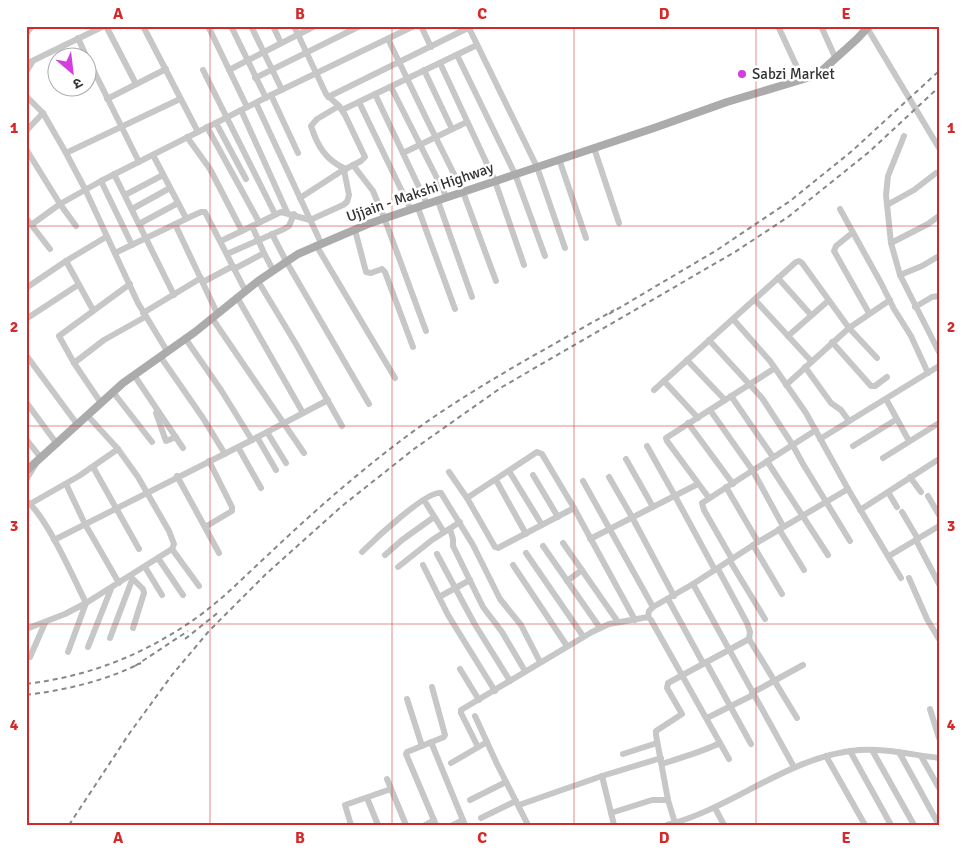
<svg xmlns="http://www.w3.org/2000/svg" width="965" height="851" viewBox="0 0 965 851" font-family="Signika,'Noto Sans Devanagari',sans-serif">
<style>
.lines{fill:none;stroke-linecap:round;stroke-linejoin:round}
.minor{stroke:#c7c7c7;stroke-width:6}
.major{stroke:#ababab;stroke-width:8}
.rail{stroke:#888;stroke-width:2;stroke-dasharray:5 4;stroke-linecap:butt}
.grid{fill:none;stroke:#d62828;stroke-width:1;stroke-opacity:0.55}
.poi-dot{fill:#d43de1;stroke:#fff;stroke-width:2}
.labels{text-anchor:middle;stroke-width:5;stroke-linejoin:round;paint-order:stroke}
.poi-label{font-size:15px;fill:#333;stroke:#fff;text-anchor:start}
.street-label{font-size:15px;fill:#333;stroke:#fff}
.neatline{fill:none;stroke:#d62828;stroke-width:2}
.grid-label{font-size:16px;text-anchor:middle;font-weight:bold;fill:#d62828}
</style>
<rect width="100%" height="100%" fill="#fff"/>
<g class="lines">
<g class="minor">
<path d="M106 26 136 84"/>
<path d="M143 26 198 132"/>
<path d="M208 26 247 107"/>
<path d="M231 26 266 98"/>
<path d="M251 26 282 90"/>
<path d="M273 26 281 43"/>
<path d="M294 26 326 94 339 106 345 115 365 157 361 161 340 172 300 198"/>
<path d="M421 26 431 47"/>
<path d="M468 26 537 167 565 248"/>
<path d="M778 26 803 80"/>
<path d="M821 26 835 57"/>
<path d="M866 26 939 148"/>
<path d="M26 34 32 26"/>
<path d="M78 38 87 58"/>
<path d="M388 39 429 124 463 192 496 281"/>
<path d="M457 55 515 174 545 256"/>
<path d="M88 59 139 162"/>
<path d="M440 63 495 181 524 265"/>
<path d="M26 64 104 26"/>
<path d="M203 70 275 214"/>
<path d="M229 70 315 26"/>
<path d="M424 70 452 129"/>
<path d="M26 72 33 61"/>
<path d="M255 78 360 26"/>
<path d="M391 87 447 198"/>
<path d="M375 94 427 204"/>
<path d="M271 95 298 153"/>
<path d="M26 96 43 113 66 153 85 189 138 303 167 351"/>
<path d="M328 97 468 28"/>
<path d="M107 99 166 69"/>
<path d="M359 102 411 210"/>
<path d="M256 103 321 243"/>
<path d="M339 106 317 119 311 126C317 145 326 161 346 169"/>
<path d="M241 110 287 212"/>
<path d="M342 110 477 45"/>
<path d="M216 123 246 179"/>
<path d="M207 127 259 222"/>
<path d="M26 131 43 113"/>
<path d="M904 136 888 176 886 195 891 243 900 275 939 352"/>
<path d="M187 137 210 169 242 231"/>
<path d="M594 148 619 223"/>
<path d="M26 149 60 204 76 226"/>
<path d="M66 153 180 99"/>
<path d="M403 153 467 122"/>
<path d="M153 155 186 218"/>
<path d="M559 159 586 238"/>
<path d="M353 165 373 191 385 220 426 331"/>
<path d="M114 174 174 295"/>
<path d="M101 181 132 245"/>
<path d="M125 195 163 175"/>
<path d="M438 201 472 297"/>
<path d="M887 205 914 190 936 173"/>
<path d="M418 208 455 309"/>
<path d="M132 209 170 188"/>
<path d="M840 209 881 283 894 309 911 336 928 373"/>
<path d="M26 218 50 249"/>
<path d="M139 224 178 203"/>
<path d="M175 224 217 313"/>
<path d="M31 225 60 204 101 181 271 95 414 26"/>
<path d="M252 226 264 253 273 270"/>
<path d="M355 230 366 272 371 273 382 269 385 272 413 347"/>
<path d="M852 233 836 246 834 251 869 313"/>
<path d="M272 234 286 261 369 404"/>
<path d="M221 241 281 212 310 220 343 205 347 202 349 195 344 170"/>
<path d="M891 243 928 224 939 216"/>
<path d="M316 245 395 378"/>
<path d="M115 253 192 216 201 212H205L245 290"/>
<path d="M227 254 284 229 289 226 294 214"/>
<path d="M66 261 93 310"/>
<path d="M234 269 264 253"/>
<path d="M900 275 922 266 939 256"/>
<path d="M778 278 811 315"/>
<path d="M258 281 296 344 342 426"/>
<path d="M203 282 233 266"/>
<path d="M26 288 66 261 106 237"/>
<path d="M237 297 303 413"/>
<path d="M755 300 811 361"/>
<path d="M915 307 932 297 939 296"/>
<path d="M143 313 201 278"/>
<path d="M212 318 304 453"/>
<path d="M26 319 78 285"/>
<path d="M733 319 770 361 806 413 848 489 901 578"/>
<path d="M788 336 828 301"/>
<path d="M185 338 221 390 252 440"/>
<path d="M709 340 762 398 792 444 803 464 850 541"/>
<path d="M832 342 871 386H875L887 377"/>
<path d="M26 355 77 424"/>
<path d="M160 356 203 418 225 454"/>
<path d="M687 360 725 400"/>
<path d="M74 363 104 340 145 317"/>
<path d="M805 367 831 403 841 410 849 421"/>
<path d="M134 375 183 448"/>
<path d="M664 381 698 418"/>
<path d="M786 385 849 328 890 300"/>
<path d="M654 390 796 262 799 261 802 263 849 328 877 358"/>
<path d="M113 392 152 442"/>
<path d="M731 396 773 457"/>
<path d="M886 399 909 441"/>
<path d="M26 402 57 444"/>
<path d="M101 403 74 363 59 336 130 284"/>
<path d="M710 410 753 471 783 526"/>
<path d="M156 413 166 441 176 437"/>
<path d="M688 423 733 484"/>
<path d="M267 432 286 463"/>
<path d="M257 437 276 470"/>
<path d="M26 439 41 458"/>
<path d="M820 439 939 366"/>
<path d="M647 446 675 496 715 570"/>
<path d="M853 446 897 419"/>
<path d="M238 447 261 488"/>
<path d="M883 458 939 423"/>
<path d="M626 459 653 507"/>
<path d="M767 461 828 555"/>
<path d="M93 467 139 549"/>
<path d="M509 471 542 525"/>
<path d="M449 472 467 498 495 547 498 548 574 508"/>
<path d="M533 475 558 517"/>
<path d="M177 476 219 553"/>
<path d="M609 477 632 517 674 596"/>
<path d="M910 477 921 492"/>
<path d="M26 480 37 462"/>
<path d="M496 480 526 534"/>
<path d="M583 481 653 607"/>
<path d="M66 484 85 524 119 583"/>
<path d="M726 487 758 542"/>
<path d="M888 492 897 507"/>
<path d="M928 496 939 515"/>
<path d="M467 498 537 452 542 454 574 508 635 620"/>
<path d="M709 498 667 441 666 438 775 368"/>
<path d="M424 500 444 532"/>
<path d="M26 501C45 513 75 581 86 603L68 652"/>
<path d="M30 504 79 476 118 449"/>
<path d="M860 510 939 459"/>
<path d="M902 512 918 539"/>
<path d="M205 527 232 511V507L209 461"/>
<path d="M450 529 453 539V546L483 607 502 632 525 671"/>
<path d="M779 529 804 570"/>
<path d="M590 539 698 484"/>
<path d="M54 540 252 440 328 400"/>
<path d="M916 540 939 584"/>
<path d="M563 543 618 622"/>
<path d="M753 545 782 594"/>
<path d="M543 546 600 628"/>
<path d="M172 549 199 586"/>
<path d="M362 552C374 540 427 490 441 493L473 545 500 599 521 625 540 662"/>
<path d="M526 553 583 636"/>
<path d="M437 554 474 623 510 681"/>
<path d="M385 555 402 540 434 517"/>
<path d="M889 556 939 526"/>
<path d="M158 558 183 595"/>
<path d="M732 559 704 510 702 503 816 430"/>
<path d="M730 561 765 619"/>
<path d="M423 565 448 615 495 691"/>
<path d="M513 565 567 646"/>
<path d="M145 567 162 595"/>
<path d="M398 567 432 540 460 522"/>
<path d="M718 569 747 623 750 632 749 639"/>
<path d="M131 577 143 589 144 593 133 628"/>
<path d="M909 578 927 619 939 639"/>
<path d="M567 581 582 570"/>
<path d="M693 584 794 767"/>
<path d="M439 597 470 580"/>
<path d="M668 599 703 663"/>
<path d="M648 617 649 611 653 607 693 584 758 542 848 489"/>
<path d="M26 629 65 614 86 603 172 549 174 544 169 531 138 477 118 449 87 415"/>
<path d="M110 638 132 580"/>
<path d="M88 647 111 589"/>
<path d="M30 657 45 623"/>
<path d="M706 662 751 744"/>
<path d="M460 669 479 700"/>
<path d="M432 687 445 735 444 737 407 752 406 754 436 825"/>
<path d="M752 693 803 665"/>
<path d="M407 699 422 746"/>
<path d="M930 709 939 738"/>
<path d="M475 716 497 764 528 825"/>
<path d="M707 718 753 695"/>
<path d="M431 742 465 825"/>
<path d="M478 747 461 713V710L592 632 609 624 648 617 651 620 729 759"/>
<path d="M872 750 914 825"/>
<path d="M850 751 891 825"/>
<path d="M899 752 939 825"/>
<path d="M623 754 657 743"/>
<path d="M826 756 865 825"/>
<path d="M921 756 939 788"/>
<path d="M451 763 487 742"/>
<path d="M662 764C682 757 702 752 720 743"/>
<path d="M602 776 614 825"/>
<path d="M387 779 406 825"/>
<path d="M367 798 378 825"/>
<path d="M470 800 506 782"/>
<path d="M519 805 602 776 661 758"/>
<path d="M715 808 724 825"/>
<path d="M611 813 652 800H668"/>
<path d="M481 818 516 801"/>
<path d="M675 823 668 800 656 735V731L682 714 667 688 668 683 749 639 797 718"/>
<path d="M351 825 345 805 391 789"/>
<path d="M425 825 434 820"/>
<path d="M453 825 463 820"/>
<path d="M667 825C734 808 788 756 859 750 885 748 913 755 939 758"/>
</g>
<path class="major" d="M26 471 123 383 195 332 258 281 298 254 368 224 427 204 654 128 727 102 817 75 857 39 869 26"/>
<g class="rail">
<path d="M609 314 717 250 790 201 852 151 939 71"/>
<path d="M185 639 220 611"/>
<path d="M135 666 188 631"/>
<path d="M26 684C91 676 146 654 199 616 225 597 247 574 270 553 311 514 353 477 399 442 466 391 541 352 614 310"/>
<path d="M26 695C66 690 105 681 141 663"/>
<path d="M69 825 129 734 172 675 209 631 266 574 342 506 414 449 502 387 735 252 788 217 869 152 939 87"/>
</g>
</g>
<path class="grid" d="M210 26V825M392 26V825M574 26V825M756 26V825M26 226H939M26 426H939M26 624H939"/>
<circle class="poi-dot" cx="742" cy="74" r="5"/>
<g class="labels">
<g class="poi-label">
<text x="752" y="79">Sabzi Market</text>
</g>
<g class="street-label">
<text transform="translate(420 192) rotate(-19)" y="5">Ujjain - Makshi Highway</text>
</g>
</g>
<rect width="965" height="851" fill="none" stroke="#ffffff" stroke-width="55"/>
<g transform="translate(72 72) rotate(152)"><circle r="24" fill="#ffffff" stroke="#adadad"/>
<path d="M0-4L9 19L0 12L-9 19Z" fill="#d43de1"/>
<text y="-8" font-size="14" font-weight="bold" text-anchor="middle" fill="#333333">उ</text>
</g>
<rect x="28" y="28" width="910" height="796" class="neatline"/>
<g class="grid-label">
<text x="118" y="19">A</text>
<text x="300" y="19">B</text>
<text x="482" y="19">C</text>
<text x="664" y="19">D</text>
<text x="846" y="19">E</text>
<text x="14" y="133">1</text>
<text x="951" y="133">1</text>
<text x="14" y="332">2</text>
<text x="951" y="332">2</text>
<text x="14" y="531">3</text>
<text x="951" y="531">3</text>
<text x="14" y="730">4</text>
<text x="951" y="730">4</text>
<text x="118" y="843">A</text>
<text x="300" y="843">B</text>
<text x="482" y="843">C</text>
<text x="664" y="843">D</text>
<text x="846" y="843">E</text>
</g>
</svg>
